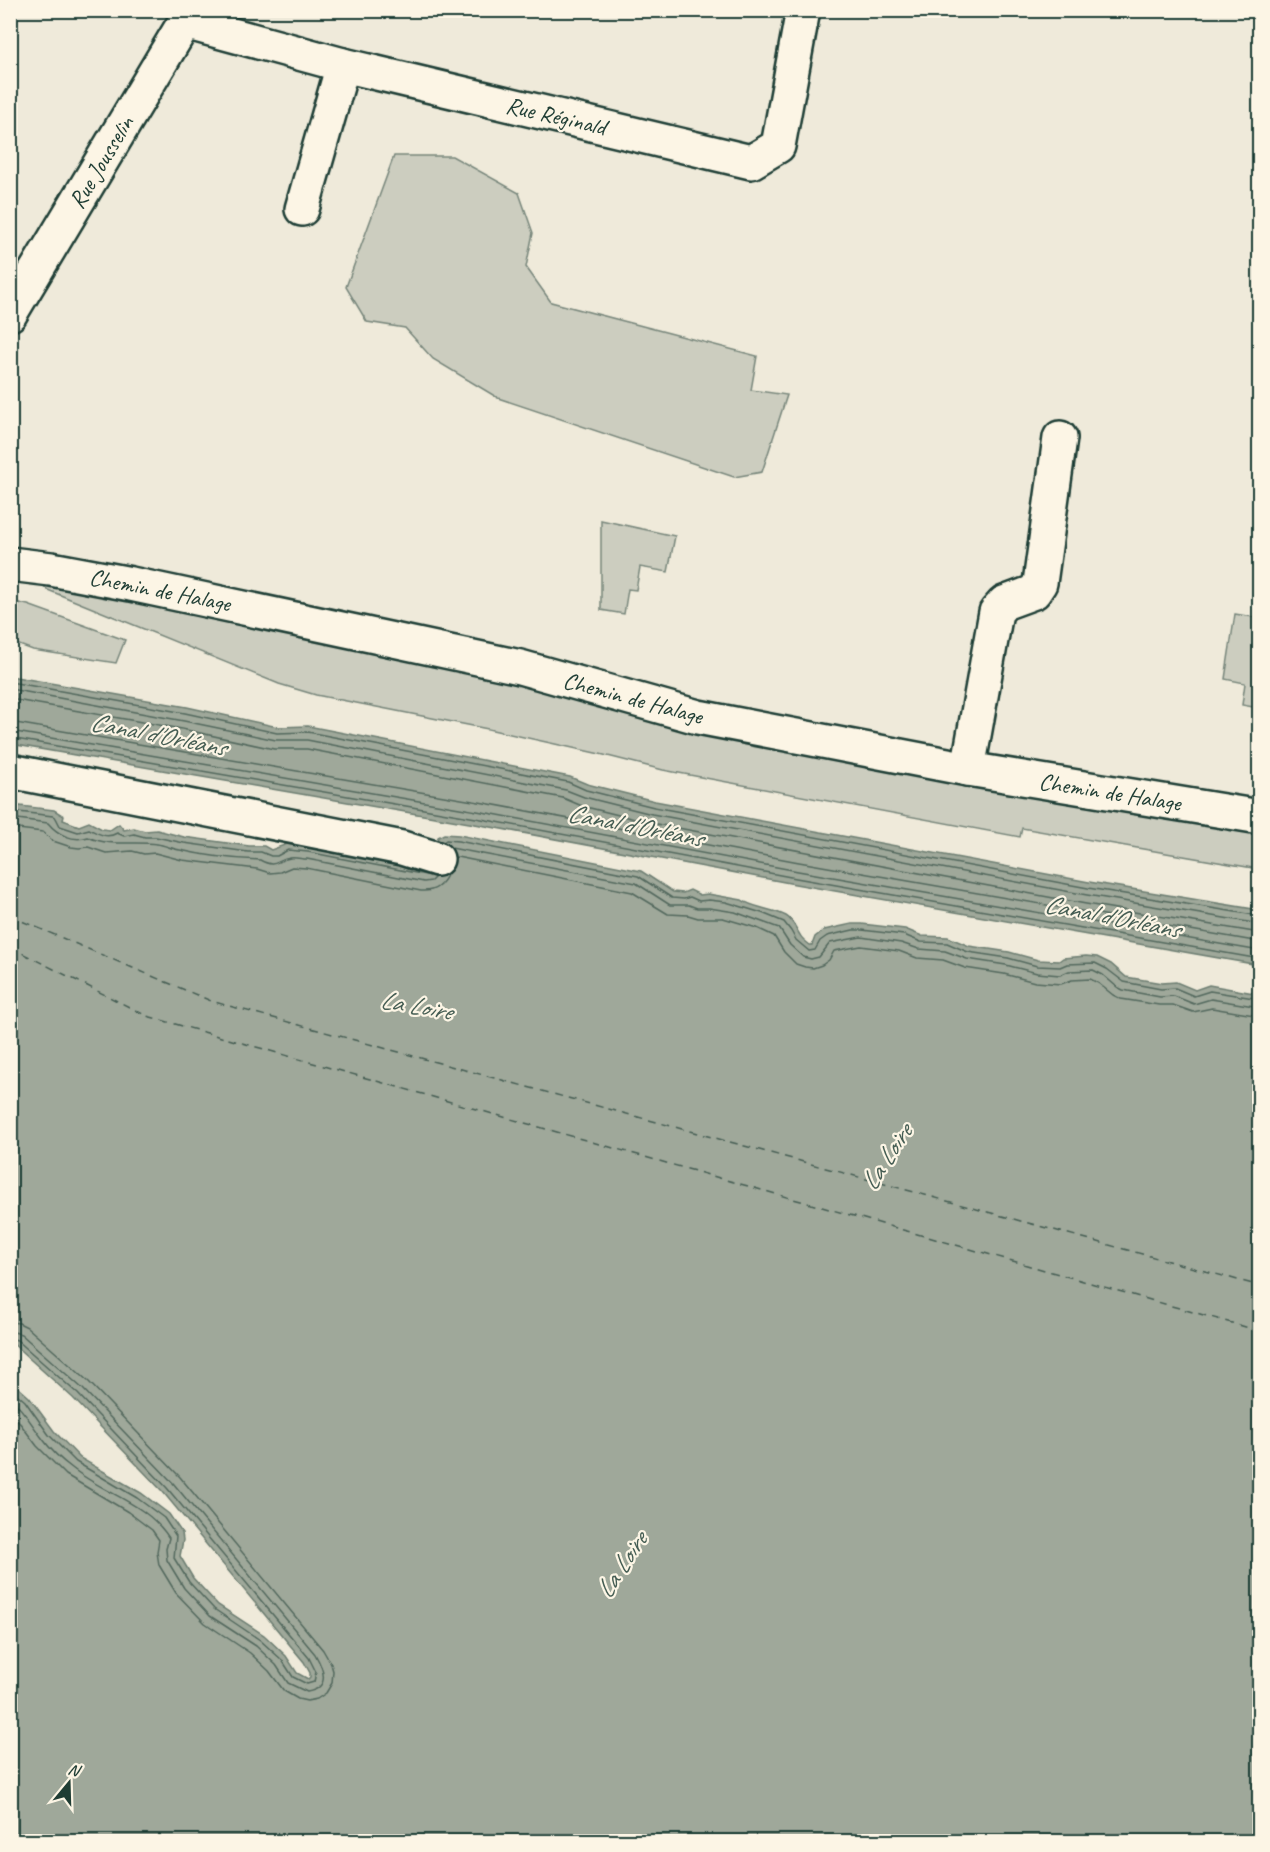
<svg xmlns="http://www.w3.org/2000/svg" width="1270" height="1852" viewBox="0 0 1270 1852" font-family="Caveat,sans-serif">
<style>
.green{fill:#cccdbf;stroke:#76857a;stroke-width:1.5}
.water{fill:#9fa89a;stroke:#6c7d71;stroke-width:1.5}
.lines{fill:none;stroke-linecap:round;stroke-linejoin:round}
.shore{stroke:#52685d;stroke-width:1.5}
.ferry{stroke:#455d53;stroke-width:1.5;stroke-dasharray:8 6;stroke-linecap:butt}
.minor-casing{stroke:#1f3d34;stroke-width:38}
.minor{stroke:#fcf5e5;stroke-width:33}
.labels{text-anchor:middle;stroke-width:4.5;stroke-linejoin:round;paint-order:stroke}
.street-label{font-size:24px;fill:#1f3d34;stroke:#fcf5e5}
.water-label{font-size:26px;font-style:italic;fill:#455d53;stroke:#fcf5e5}
</style>
<rect width="100%" height="100%" fill="#efeada"/>
<filter id="ink" filterUnits="userSpaceOnUse"><feTurbulence type="fractalNoise" baseFrequency=".0167" numOctaves="2"/><feDisplacementMap in="SourceGraphic" scale="12" xChannelSelector="R" yChannelSelector="G"/><feConvolveMatrix kernelMatrix="1 2 1 2 8 2 1 2 1" color-interpolation-filters="sRGB"/></filter>
<g filter="url(#ink)">
<g class="green">
<path d="M394 156H452L519 193 533 233 526 267 551 302 757 356 751 390 787 395 762 472 734 477 498 398 433 359 405 328 367 322 346 287Z"/>
<path d="M601 520 675 536 668 572 640 567 636 590 628 589 624 614 601 610Z"/>
<path d="M39 582 1259 824V869L1022 828 1020 837 663 770 600 754 488 729 316 695 279 684 48 590Z"/>
<path d="M10 601 28 605 125 640 116 663 33 650 11 642Z"/>
<path d="M1235 614 1259 618V708L1242 705 1245 683 1225 679Z"/>
</g>
<g class="water">
<path d="M10 676 187 707 278 727 308 726 570 777 587 784 655 801 1089 882 1259 910V965L795 884 475 824 11 744Z"/>
<path d="M11 805 54 810 64 816 63 820 79 826 89 822 102 829 110 830 119 824 124 830 134 828 145 831 157 830 184 837 249 846H264L271 850 287 844 309 846 436 843 438 837 444 834 459 835 641 871 673 892 683 893 690 890 700 895 708 894 742 900C750 907 774 909 786 916 793 920 796 929 800 935 802 939 806 942 810 945H812L815 937 824 930 852 924H862L905 929 922 936 948 937 969 946 1009 952 1038 960 1059 961 1063 958 1086 956 1097 957 1111 964 1126 977 1162 983 1176 982 1195 990 1209 985 1259 994V1841H11V1381L29 1397 54 1431 80 1458 141 1493 169 1514 182 1533 183 1540 180 1556 193 1578 218 1605 264 1635 286 1656 297 1673 308 1679 310 1677V1673L304 1662 163 1492 73 1398 11 1342Z"/>
</g>
<g class="lines">
<g class="shore">
<path d="M10 682 185 713 277 733 308 732 568 782 586 790 654 807 1088 888 1260 916"/>
<path d="M10 689 184 721 276 740H307L566 790 584 797 652 814 1087 895 1260 924"/>
<path d="M10 699 182 729 274 749H307L563 798 582 806 651 823 1086 904 1260 933"/>
<path d="M10 722 479 802 799 862 1260 942"/>
<path d="M10 731 477 811 798 871 1260 951"/>
<path d="M10 738 476 818 796 878 1260 959"/>
<path d="M10 811 53 816 56 818 60 826 78 832 89 829C99 834 107 839 117 833L124 836 134 834 145 837H156L184 843 248 852H261L271 856H277L288 850 308 852 426 875"/>
<path d="M10 818 48 823C58 835 73 842 88 837 110 847 133 841 157 844 165 845 172 849 180 850 205 856 234 859 260 860 276 869 276 860 290 858 295 857 302 859 307 859L424 882 431 881 436 876"/>
<path d="M10 828 43 832 53 841 71 847 79 848 88 847 106 853 132 851 144 854 155 853 182 860 257 869 270 873 280 872 292 867 306 868 421 891C435 892 443 885 448 873"/>
<path d="M443 842 446 840 458 841 638 876 672 898 684 899 690 897 699 901 709 900 726 902 762 913 784 922 791 931 796 940 809 951 815 950 820 941 827 936 853 930H862L904 935 921 942 947 943 968 952 1008 958 1037 966 1060 967 1067 964 1095 963 1107 969 1124 982 1161 989 1175 988 1194 996 1210 991 1260 999"/>
<path d="M451 848 636 883 670 905H689L697 908H709L735 912 779 928 790 945 803 957 811 959 819 957 830 943 861 937 901 943 919 949 945 951 967 959 1006 965 1037 973 1060 975 1069 971 1093 970 1103 975 1117 987 1123 990 1160 997 1174 996 1194 1004 1211 999 1260 1007"/>
<path d="M454 858 457 857 632 892 668 914 688 915 698 918H723L757 928 774 936 784 952 796 964 805 967 813 968 822 965 829 960 834 951 861 946 899 951 917 958 943 960 965 968 1004 974 1035 982 1061 984 1072 980 1090 979 1098 983 1113 995 1121 999 1159 1005H1173L1193 1012 1212 1008 1260 1016"/>
<path d="M10 1322 19 1323 27 1327 89 1382 180 1477 323 1650 331 1664 333 1671 332 1683 326 1693 317 1699 307 1701 298 1699 284 1691 269 1671 250 1653 205 1623 176 1593 159 1565 157 1552 159 1540 152 1530 128 1512 66 1475 37 1446 10 1410"/>
<path d="M10 1331 21 1334 83 1389 173 1483 315 1654C323 1668 332 1688 307 1692L288 1683 276 1665 256 1646 210 1616 184 1588 167 1560 166 1549 169 1538C147 1503 103 1493 72 1468 61 1460 50 1449 42 1438 32 1425 24 1410 10 1398"/>
<path d="M10 1338 17 1340 78 1394 167 1488 309 1658 316 1672 314 1682 307 1684 293 1677 282 1660 260 1640 214 1609 189 1582 174 1558 176 1536 164 1518 137 1498 76 1462 49 1435 25 1401 10 1388"/>
</g>
<g class="ferry">
<path d="M10 916 211 1001 1260 1286"/>
<path d="M10 947 147 1016 1260 1331"/>
</g>
<defs>
<g id="minor">
<path d="M185 22 343 65 751 162 778 146 803 10"/>
<path d="M302 209 343 65"/>
<path d="M10 314 192 10"/>
<path d="M10 564 51 569 131 584 520 667 698 717 968 769 1260 817"/>
<path d="M968 769 996 612 1004 603 1034 592 1040 583 1060 438"/>
<path d="M10 771 402 848 437 859"/>
</g>
</defs>
<use href="#minor" class="minor-casing"/>
<use href="#minor" class="minor"/>
</g>
</g>
<g class="labels">
<g class="street-label">
<text transform="translate(556 116) rotate(13)" y="8">Rue Réginald</text>
<text transform="translate(101 162) rotate(-59)" y="8">Rue Jousselin</text>
<text transform="translate(160 590) rotate(11)" y="8">Chemin de Halage</text>
<text transform="translate(633 698) rotate(15)" y="8">Chemin de Halage</text>
<text transform="translate(1110 792) rotate(9)" y="8">Chemin de Halage</text>
</g>
<g class="water-label">
<text transform="translate(158 734) rotate(11)" y="9">Canal d'Orléans</text>
<text transform="translate(635 825) rotate(11)" y="9">Canal d'Orléans</text>
<text transform="translate(1112 916) rotate(11)" y="9">Canal d'Orléans</text>
<text transform="translate(416 1005) rotate(10)" y="9">La Loire</text>
<text transform="translate(886 1157) rotate(-57)" y="9">La Loire</text>
<text transform="translate(621 1565) rotate(-57)" y="9">La Loire</text>
</g>
</g>
<rect width="1270" height="1852" fill="none" stroke="#fcf5e5" stroke-width="36"/>
<rect x="18" y="18" width="1234" height="1816" fill="none" stroke="#1f3d34" stroke-width="2" filter="url(#ink)"/>
<g transform="translate(69 1783) rotate(19)" stroke="#fcf5e5" stroke-width="4.5" paint-order="stroke">
<path d="M0-4.5L10 22L0 15L-10 22Z" fill="#1f3d34"/>
<text y="-9" font-size="16" font-weight="bold" text-anchor="middle" fill="#1f3d34">N</text>
</g>
</svg>
